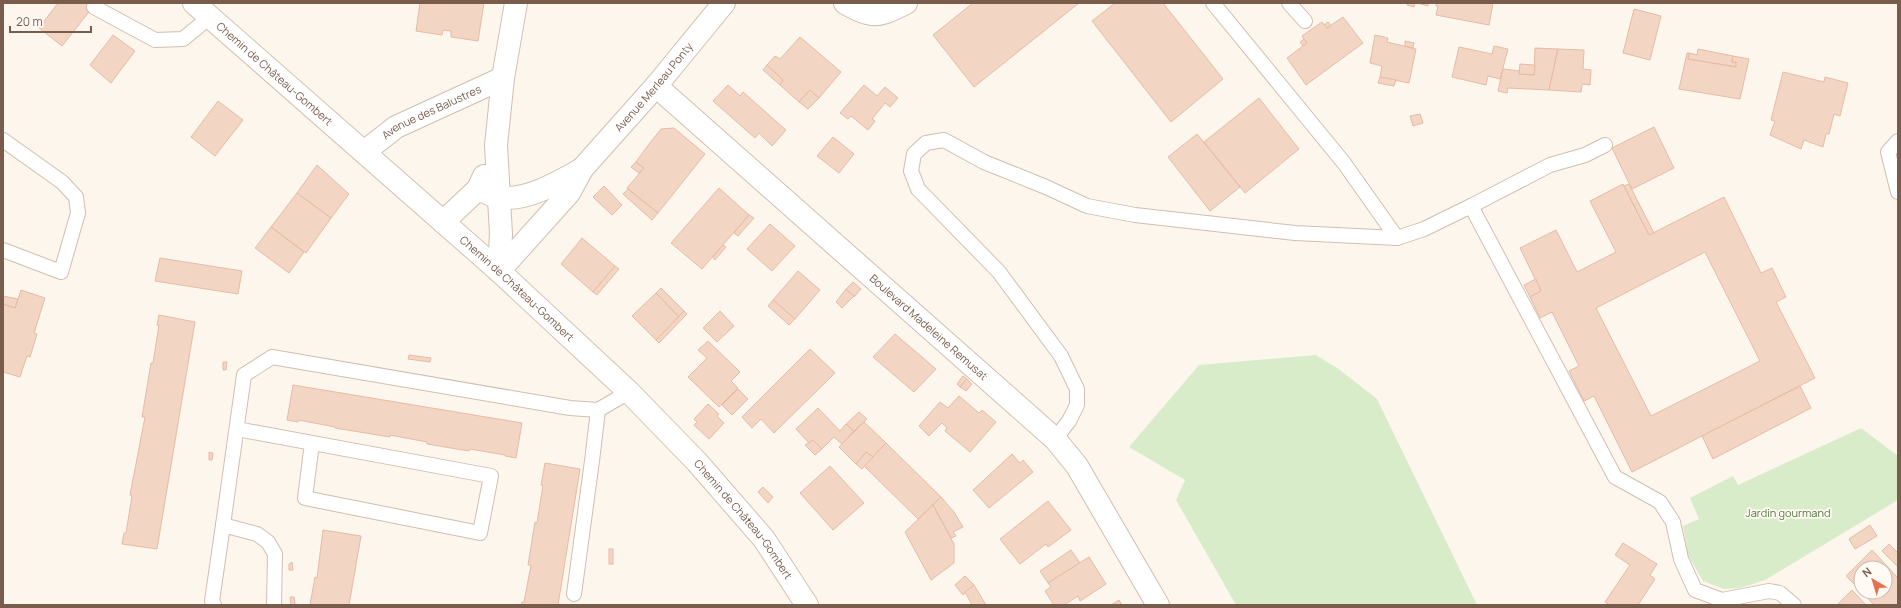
<svg xmlns="http://www.w3.org/2000/svg" width="1901" height="608" viewBox="0 0 1901 608" font-family="Manrope,sans-serif">
<style>
.garden{fill:#d8ecc9}
.building{fill:#f3d5c3;stroke:#e6bba3;fill-rule:evenodd}
.lines{fill:none;stroke-linecap:round;stroke-linejoin:round}
.lane-casing{stroke:#d1beb0;stroke-width:16}
.street-casing{stroke:#d1beb0;stroke-width:24}
.secondary-casing{stroke:#d6c0b0;stroke-width:24}
.lane{stroke:#fff;stroke-width:14}
.street{stroke:#fff;stroke-width:22}
.secondary{stroke:#fff;stroke-width:22}
.labels{text-anchor:middle;stroke-width:3.5;stroke-linejoin:round;paint-order:stroke}
.street-label{font-size:11px;fill:#7a5c4d;stroke:#fffaf3}
.park-label{font-size:11px;fill:#537a41;stroke:#fffaf3}
</style>
<rect width="100%" height="100%" fill="#fdf6ec"/>
<g class="garden">
<path d="M1316 355 1340 370 1377 399 1477 605H1236L1176 500 1185 480 1129 447 1199 365Z"/>
<path d="M1861 428 1898 456V500L1765 580 1740 588 1724 589 1703 581 1688 555 1683 526 1699 519 1690 498 1733 476 1738 485Z"/>
</g>
<g class="building">
<path d="M58 3H96L62 46 39 28Z"/>
<path d="M420 3H484L478 41 451 37V31L443 30 442 35 416 31Z"/>
<path d="M973 3H1079L974 87 933 35Z"/>
<path d="M1115 3H1163L1223 79 1171 122 1092 21Z"/>
<path d="M1408 3H1415L1414 7 1407 5Z"/>
<path d="M1417 3H1428V6Z"/>
<path d="M1436 3H1493L1489 25 1436 15 1438 6H1436Z"/>
<path d="M1634 9 1661 16 1650 60 1623 53Z"/>
<path d="M1343 17 1363 43 1306 85 1287 58 1307 43 1302 36 1322 22 1327 28Z"/>
<path d="M1328 22 1331 26 1327 28 1324 25Z"/>
<path d="M113 35 135 51 111 83 90 65Z"/>
<path d="M1375 35 1388 38 1387 42 1416 49 1409 83 1380 77 1382 66 1370 63Z"/>
<path d="M800 37 841 72 819 98 810 90 799 102 780 85 783 80 767 65 775 56 780 59Z"/>
<path d="M1304 39 1307 43 1303 46 1300 42Z"/>
<path d="M1405 41 1414 43 1413 48 1405 46Z"/>
<path d="M1494 46 1508 49 1500 79 1488 76 1486 85 1452 77 1459 47 1492 54Z"/>
<path d="M1535 48 1558 49 1549 90 1508 88 1507 93 1498 91 1503 69 1520 71 1519 74 1534 75Z"/>
<path d="M1558 49 1584 50 1583 69 1591 70 1590 85 1582 84 1581 92 1549 90Z"/>
<path d="M1698 49 1733 56 1732 62H1736V67L1688 59 1689 53 1697 55Z"/>
<path d="M1687 53H1689L1688 59 1736 67V62H1732L1733 56 1749 59 1740 99 1679 89Z"/>
<path d="M1520 64 1535 65 1534 75 1519 74Z"/>
<path d="M767 65 783 80 780 85 763 70Z"/>
<path d="M1783 72 1824 82 1825 77 1848 83 1840 116 1834 114 1829 134H1826L1823 147 1804 140 1801 149 1770 135 1775 121 1771 120Z"/>
<path d="M1380 77 1396 80 1394 86 1378 83Z"/>
<path d="M728 85 740 96 743 92 786 130 772 146 759 133 755 138 713 101Z"/>
<path d="M864 85 877 96 885 87 898 98 890 107 885 103 872 119 875 121 868 130 851 116 848 119 840 113Z"/>
<path d="M810 90 819 98 808 109 799 102Z"/>
<path d="M1259 98 1299 149 1245 193 1204 142Z"/>
<path d="M218 101 243 120 215 156 191 137Z"/>
<path d="M1420 114 1423 123 1413 126 1410 116Z"/>
<path d="M1654 127 1674 168 1632 189 1612 148Z"/>
<path d="M674 128 705 154 658 213 627 188 644 168 636 162 649 144 661 129Z"/>
<path d="M1197 134 1240 187 1210 211 1168 157Z"/>
<path d="M833 137 854 154 839 173 817 156Z"/>
<path d="M636 162 644 168 639 173 631 167Z"/>
<path d="M317 165 349 194 331 218 297 193Z"/>
<path d="M1623 184 1649 235 1724 197 1761 273 1772 268 1786 297 1776 302 1815 378 1632 472 1594 396 1584 401 1569 371 1579 366 1552 312 1540 318 1530 297 1541 291 1520 248 1556 230 1577 272 1616 252 1590 201ZM1705 252 1760 361 1651 416 1596 308Z"/>
<path d="M1629 184 1654 233 1649 235 1624 186Z"/>
<path d="M604 186 622 205 612 215 593 197Z"/>
<path d="M719 188 749 215 702 269 671 243Z"/>
<path d="M628 189 658 213 652 220 623 194Z"/>
<path d="M297 193 331 218 306 253 271 227Z"/>
<path d="M749 215 754 218 738 236 734 233Z"/>
<path d="M770 224 795 246 772 271 747 249Z"/>
<path d="M271 227 304 252 289 273 255 248Z"/>
<path d="M582 238 615 266 593 292 561 264Z"/>
<path d="M723 245 726 247 715 260 713 257Z"/>
<path d="M160 258 242 271 238 294 155 281Z"/>
<path d="M615 266 619 269 597 295 593 292Z"/>
<path d="M798 271 820 290 795 319 773 300Z"/>
<path d="M1536 279 1541 291 1530 297 1524 285Z"/>
<path d="M853 282 861 289 854 297 846 289Z"/>
<path d="M661 288 684 311 679 317 656 293Z"/>
<path d="M846 289 854 296 842 308 836 302Z"/>
<path d="M21 290 45 298 34 333 37 334 30 357 27 356 20 377 3 372V304L15 308Z"/>
<path d="M656 293 679 317 656 340 632 316Z"/>
<path d="M3 296 18 299 15 308 3 304Z"/>
<path d="M773 300 795 319 789 325 768 306Z"/>
<path d="M684 311 687 314 659 343 656 340Z"/>
<path d="M720 311 734 326 717 342 703 328Z"/>
<path d="M159 315 195 322 157 549 122 544 124 533H126L132 496 130 495 145 417H142L151 363H153L159 325H157Z"/>
<path d="M895 334 936 369 914 392 873 357Z"/>
<path d="M708 341 740 372 731 381 738 388 719 407 688 377 707 358 698 350Z"/>
<path d="M810 349 835 373 774 433 761 419 752 428 742 417Z"/>
<path d="M409 355 431 358 430 362 408 359Z"/>
<path d="M223 362H227L226 370H223Z"/>
<path d="M963 376 967 379 960 387 957 384Z"/>
<path d="M967 379 972 384 966 391 960 387Z"/>
<path d="M293 385 522 423 516 458 505 456V455L470 449 469 451 427 444V442L390 435V437L335 428V427L299 420 298 422 287 420Z"/>
<path d="M1800 386 1811 408 1713 459 1702 436Z"/>
<path d="M738 389 748 399 732 415 722 405Z"/>
<path d="M959 396 979 413 982 410 996 422 970 452 945 431 947 428 942 423 929 436 919 426 940 402 948 408Z"/>
<path d="M708 404 719 414 717 416 724 423 709 439 694 425 697 422 694 419Z"/>
<path d="M818 408 840 431 846 424 854 431 842 444 834 437 822 449 813 440 810 443 808 442 796 429Z"/>
<path d="M859 412 867 419 854 431 846 424Z"/>
<path d="M864 422 886 443 873 457 866 452 856 464 839 447Z"/>
<path d="M813 440 822 449 815 455 805 445Z"/>
<path d="M886 443 941 497 918 519 864 466Z"/>
<path d="M209 452 213 453 212 460H209Z"/>
<path d="M866 452 873 457 862 469 856 464Z"/>
<path d="M1012 454 1020 463 1023 460 1033 472 989 508 973 490Z"/>
<path d="M545 463 580 469 558 605H521L522 602H524L531 565H528L535 522 537 523 543 485H541Z"/>
<path d="M830 466 864 503 833 530 800 493Z"/>
<path d="M763 487 773 497 768 503 758 492Z"/>
<path d="M941 497 954 512 963 527 953 532 956 536 951 538 933 505Z"/>
<path d="M1048 501 1071 530 1048 547 1046 544 1020 564 1000 539Z"/>
<path d="M933 505 954 544V563L931 580 905 532Z"/>
<path d="M1870 525 1877 536 1855 549 1849 539Z"/>
<path d="M323 530 361 536 349 605H310L315 577 317 578Z"/>
<path d="M1623 543 1657 564 1650 575 1655 579 1638 605H1610L1605 602 1630 565 1615 555Z"/>
<path d="M1889 544 1898 553V567L1882 551Z"/>
<rect x="609" y="549" width="4" height="15"/>
<path d="M1071 550 1080 563 1048 583 1040 571Z"/>
<path d="M1872 550 1898 578V605H1874L1862 592H1885V568H1861V591L1846 576Z"/>
<path d="M1089 557 1106 584 1080 601 1078 596 1064 605H1054L1045 591 1051 587 1048 583Z"/>
<path d="M292 562 293 570H289V564Z"/>
<path d="M965 576 974 585 963 595 955 585Z"/>
<path d="M974 585 986 605H972L965 592Z"/>
<path d="M1852 590 1866 605H1837Z"/>
<path d="M290 597H294L295 604 291 605Z"/>
<path d="M1119 600 1122 605H1111Z"/>
</g>
<g class="lines">
<defs>
<g id="lane">
<path d="M1213 3 1344 163 1397 238"/>
<path d="M1289 3 1305 21"/>
<path d="M94 7 155 40 183 39 210 17"/>
<path d="M3 140 62 182 76 197 78 213 61 272 3 250"/>
<path d="M1898 141 1888 152 1898 192"/>
<path d="M1471 206 1550 165 1585 155 1605 145"/>
<path d="M237 429 491 476 480 533 305 498 312 443"/>
<path d="M1055 439 1069 421 1077 405V389L1061 356 999 272 918 189 911 171 914 154 926 143 944 140 984 162 1046 187 1087 206 1135 215 1295 233 1397 238 1424 229 1471 206 1615 477 1660 502 1673 522 1681 559 1695 590 1722 600 1769 591 1780 593 1794 605"/>
<path d="M574 594 592 461 598 410"/>
<path d="M214 605 212 601 223 525"/>
<path d="M274 605 275 554 268 542 257 534 223 525 244 375 272 357 570 408 598 410 629 392"/>
</g>
<g id="street">
<path d="M845 3C874 19 877 17 906 3"/>
<path id="s1" d="M656 86 1055 439 1077 466 1158 605"/>
<path id="s2" d="M364 152 396 127 503 78 516 3"/>
<path d="M478 189C485 192 492 196 498 197 524 203 561 181 582 169"/>
<path d="M443 222 478 189 484 176"/>
<path id="s3" d="M499 271 569 193 582 169 656 86 724 3"/>
<path d="M499 271 501 234 496 145 503 78"/>
</g>
<g id="secondary">
<path id="s4" d="M194 3 499 271 629 392 697 462 764 539 807 605"/>
</g>
</defs>
<use href="#lane" class="lane-casing"/>
<use href="#street" class="street-casing"/>
<use href="#secondary" class="secondary-casing"/>
<use href="#lane" class="lane"/>
<use href="#street" class="street"/>
<use href="#secondary" class="secondary"/>
</g>
<g class="labels">
<g class="street-label">
<text dy="4" stroke="none"><textPath href="#s4" startOffset="107">Chemin de Château-Gombert</textPath></text>
<text dy="4" stroke="none"><textPath href="#s3" startOffset="241">Avenue Merleau Ponty</textPath></text>
<text dy="4" stroke="none"><textPath href="#s2" startOffset="79">Avenue des Balustres</textPath></text>
<text dy="4" stroke="none"><textPath href="#s4" startOffset="431">Chemin de Château-Gombert</textPath></text>
<text dy="4" stroke="none"><textPath href="#s1" startOffset="364">Boulevard Madeleine Remusat</textPath></text>
<text dy="4" stroke="none"><textPath href="#s4" startOffset="755">Chemin de Château-Gombert</textPath></text>
</g>
<g class="park-label">
<text x="1788" y="517">Jardin gourmand</text>
</g>
</g>
<rect width="1901" height="608" fill="none" stroke="#7a5c4d" stroke-width="8"/>
<g transform="translate(1873 580) rotate(322)"><circle r="19" fill="#fffaf3" stroke="#cabbb1"/>
<path d="M0-3L7 15L0 10L-7 15Z" fill="#e76f51"/>
<text y="-6" font-size="11" font-weight="bold" text-anchor="middle" fill="#7a5c4d">N</text>
</g>
<path d="M10 26v6h81v-6" fill="none" stroke="#7a5c4d" stroke-width="2"/>
<text x="16" y="26" font-size="12" fill="#7a5c4d" stroke="#fffaf3" stroke-width="3" paint-order="stroke">20 m</text>
</svg>
